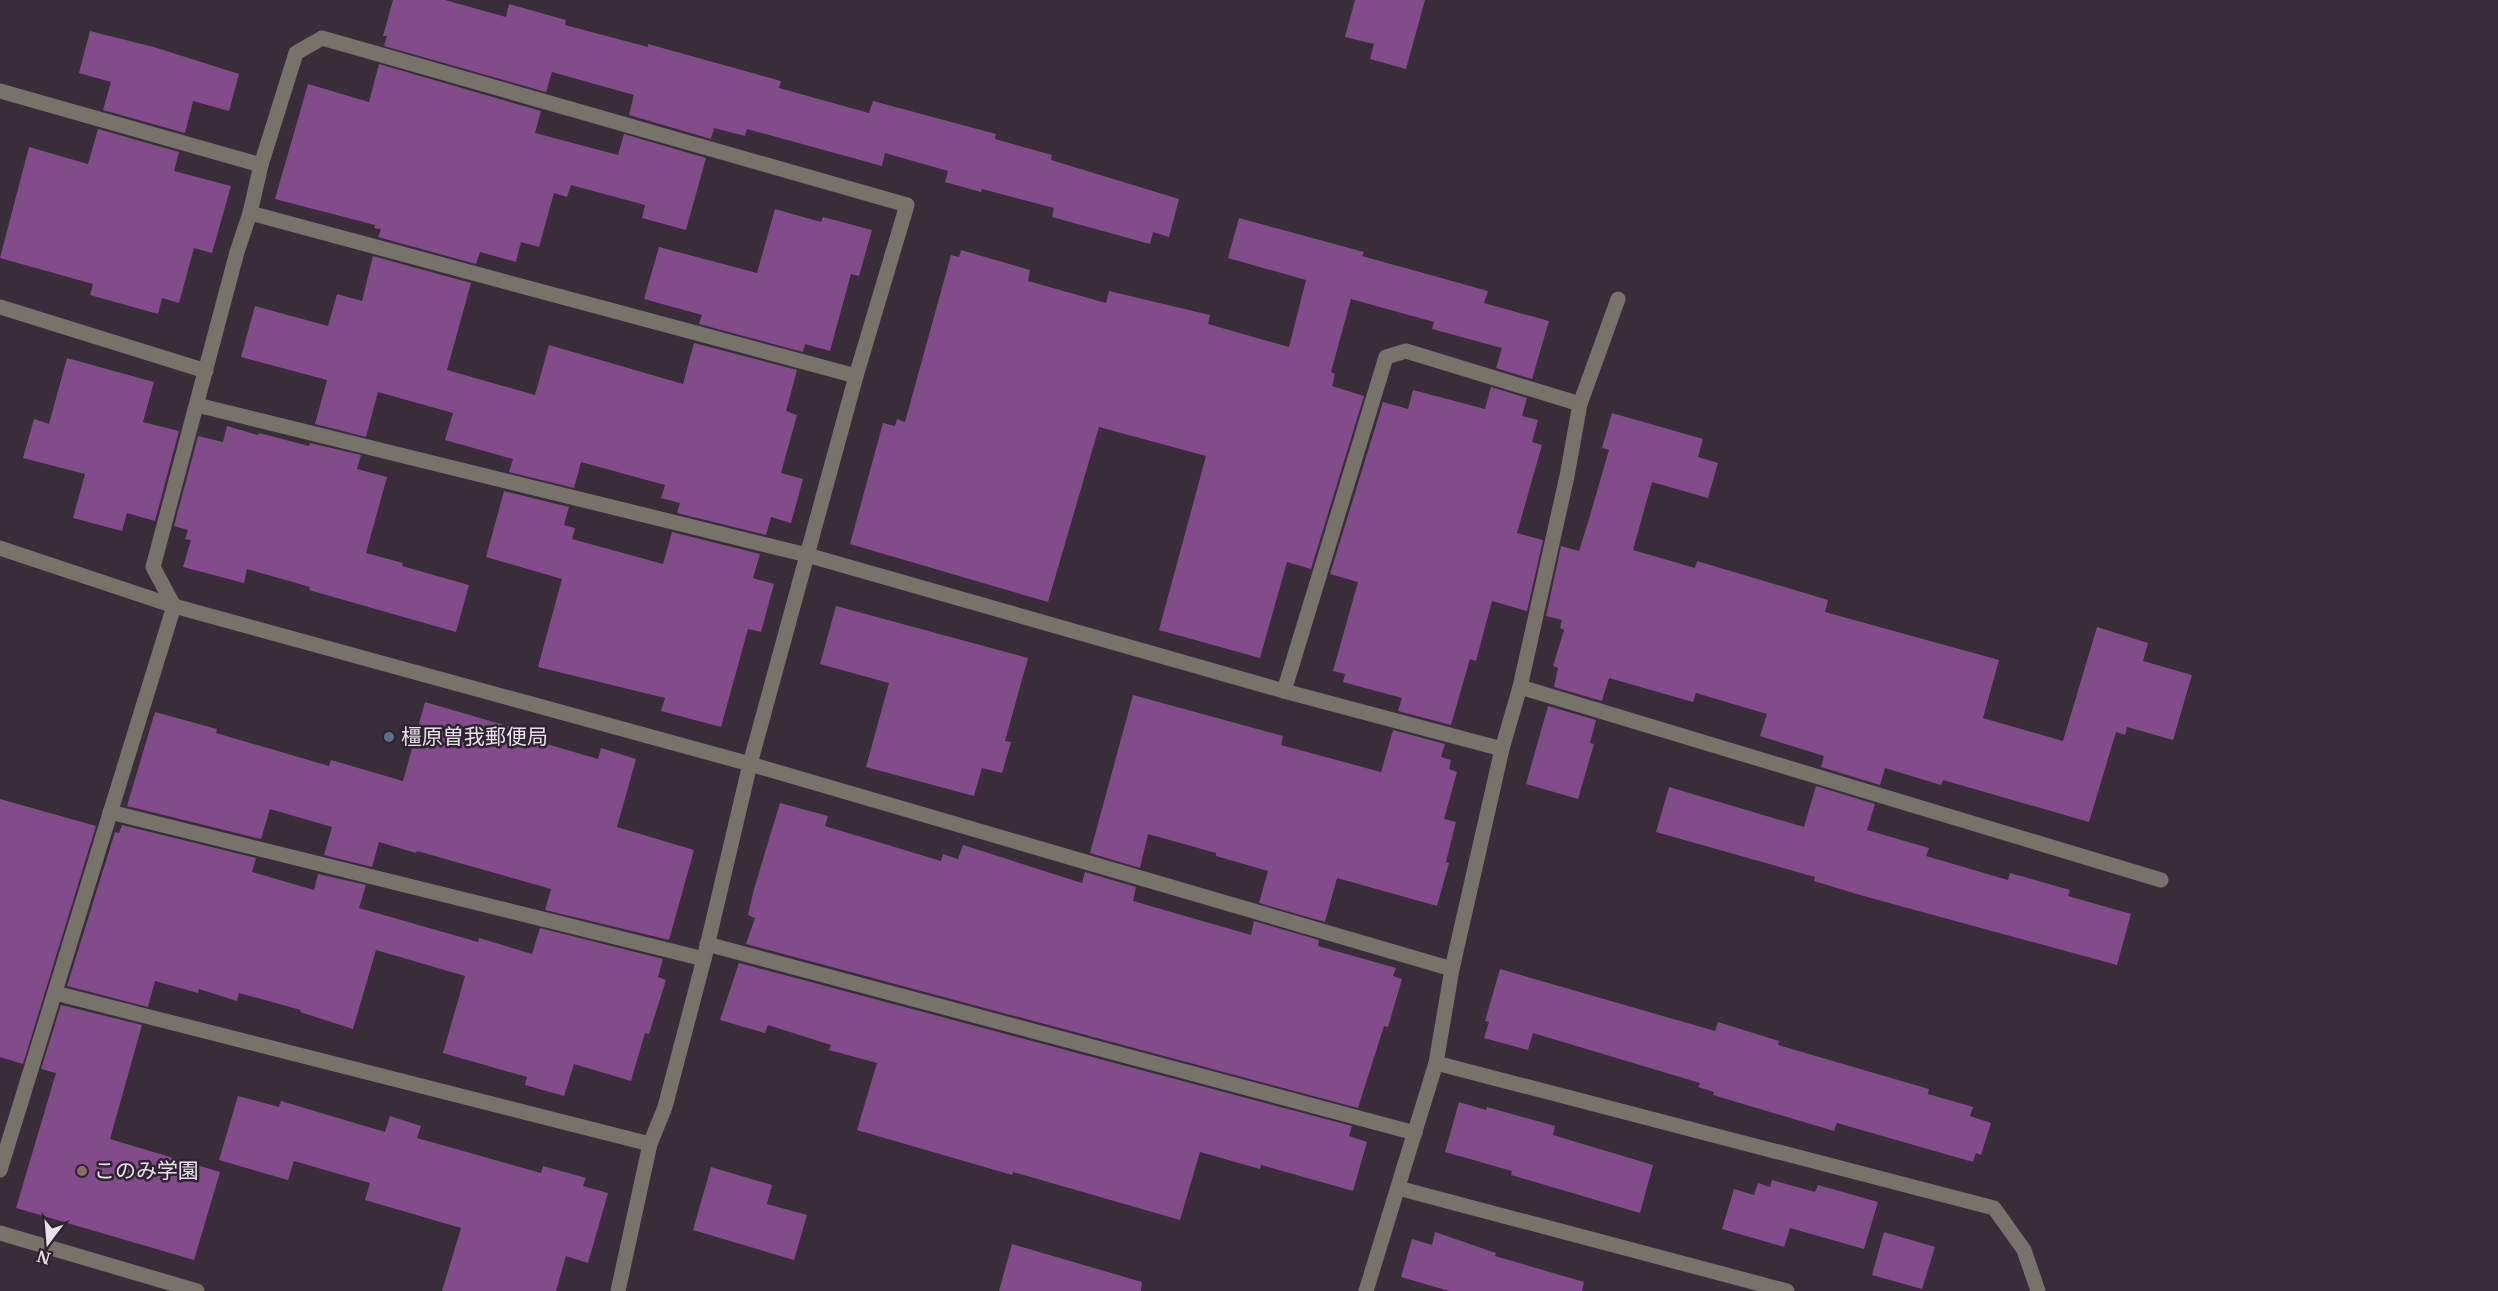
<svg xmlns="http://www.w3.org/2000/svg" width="2498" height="1291" viewBox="0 0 2498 1291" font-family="Merriweather,'Noto Sans JP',serif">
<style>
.building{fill:#824b89}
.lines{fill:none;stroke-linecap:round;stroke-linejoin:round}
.minor{stroke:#77736b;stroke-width:15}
.service-dot{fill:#5c6f8a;stroke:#2e2330;stroke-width:2}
.education-dot{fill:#8d6e63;stroke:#2e2330;stroke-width:2}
.labels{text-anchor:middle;stroke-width:5;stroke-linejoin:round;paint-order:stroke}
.poi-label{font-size:21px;fill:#e8e1e9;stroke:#2e2330;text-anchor:start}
</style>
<rect width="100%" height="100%" fill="#392d3a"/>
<g class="building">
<path d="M393 0H445L506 17 509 4 566 20 565 25 648 47V44L781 81 779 88 869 113 873 101 996 134 995 139 1052 155 1051 160 1179 199 1169 237 1153 232 1150 244 1052 217 1054 208 982 189 981 192 945 182 948 171 885 153 882 166 747 129 745 136 714 128 711 139 629 115 634 95 552 72 546 92 384 46 387 36H383Z"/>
<path d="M1355 0H1425L1406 69 1370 59 1374 44 1345 37Z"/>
<path d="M90 31 154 47 239 74 229 111 193 101 185 133 103 110 111 82 79 73Z"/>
<path d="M379 64 541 111 535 133 618 155 624 134 706 158 686 230 642 218 645 205 571 185 567 197 554 193 539 247 521 242 516 262 480 252 476 264 378 237 381 229 374 228 375 225 275 199 308 84 369 102Z"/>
<path d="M98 129 179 152 174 171 231 186 212 253 194 248 179 303 162 298 158 314 90 295 93 284 0 258 29 147 88 164Z"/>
<path d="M775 209 821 222 823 217 872 230 859 276 851 274 830 351 805 344 803 352 699 324 702 315 644 299 659 247 757 273Z"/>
<path d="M1239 218 1364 252 1362 256 1488 291 1484 303 1549 321 1532 379 1496 368 1502 348 1432 329 1434 322 1351 299 1331 372 1335 374 1332 386 1364 396 1311 569 1287 562 1260 658 1159 630 1206 456 1099 427 1048 602 850 544 883 423 895 426 897 419 905 422 951 255 959 257 961 250 1030 270 1028 281 1106 303 1109 291 1210 315 1208 324 1289 347 1306 280 1228 258Z"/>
<path d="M373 256 471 283 447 370 535 395 549 345 683 384 694 343 797 370 786 411 797 415 781 473 803 479 791 523 771 517 766 535 677 513 680 503 661 498 665 485 581 462 574 488 509 472 513 459 445 440 453 413 378 392 366 437 315 424 327 380 241 357 255 306 328 326 337 294 362 301Z"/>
<path d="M67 358 154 382 143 422 179 431 155 521 127 513 122 531 73 518 85 474 23 458 34 419 49 424Z"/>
<path d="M1491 387 1527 398 1522 416 1538 420 1532 442 1542 445 1517 533 1543 540 1527 611 1492 601 1476 661 1470 659 1451 725 1398 711 1402 698 1343 682 1345 674 1333 671 1358 582 1330 574 1383 402 1408 409 1413 390 1485 409Z"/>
<path d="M1612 413 1703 439 1698 457 1718 463 1708 498 1652 482 1633 550 1695 568 1697 561 1828 600 1825 612 1999 660 1983 718 2063 741 2097 627 2148 643 2143 661 2192 675 2173 740 2127 727 2125 735 2116 732 2089 822 1943 780 1941 785 1885 768 1880 785 1821 767 1824 756 1760 736 1767 714 1696 693 1693 702 1609 678 1602 701 1554 687 1558 668 1553 666 1564 630 1560 628 1562 620 1546 616 1561 546 1579 551 1589 519 1609 450 1602 448Z"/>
<path d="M227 426 258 435 259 433 309 446 310 443 361 455 357 469 387 477 366 553 403 563 402 566 469 585 456 632 309 590 310 587 247 569 244 583 183 567 191 540 185 539 188 530 174 526 198 436 223 442Z"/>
<path d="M504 491 569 507 564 525 575 528 572 539 663 564 672 532 760 554 753 578 774 584 761 632 748 629 721 727 661 711 665 698 538 667 562 579 486 557Z"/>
<path d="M836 606 1028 658 1005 741 1011 742 1002 773 982 768 974 796 866 767 889 683 820 664Z"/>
<path d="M1133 695 1283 736 1281 745 1381 772 1393 730 1445 744 1441 757 1451 760 1449 769 1457 772 1444 819 1456 822 1446 862 1449 863 1437 906 1337 878 1325 922 1259 903 1268 871 1216 856V853L1148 834 1140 868 1090 853Z"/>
<path d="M425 702 528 732 526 738 598 759 601 748 636 759 617 827 694 850 669 940 545 910 551 889 417 851 416 853 379 842 372 867 324 855 332 827 270 809 261 839 127 806 155 712 217 729 216 733 329 766 331 760 403 781Z"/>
<path d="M1548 706 1596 720 1590 743 1594 744 1578 799 1526 784Z"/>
<path d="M1816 786 1875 804 1867 830 1929 848 1926 856 2008 880 2010 873 2070 890 2068 896 2131 914 2117 965 1860 895 1814 881 1815 877 1656 832 1669 787 1804 827Z"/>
<path d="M0 799 96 826 23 1064 0 1057Z"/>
<path d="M780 803 828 816 825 826 941 861 943 854 958 859 963 845 1082 883 1085 872 1136 887 1133 901 1251 935 1254 921 1319 940 1318 946 1396 968 1393 976 1402 979 1388 1027 1384 1026 1358 1108 746 944 755 918 748 915 754 889Z"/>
<path d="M122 825 256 858 252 872 314 890 318 874 366 885 359 908 478 942 479 938 532 954 540 928 663 959 658 977 666 980 649 1034 645 1033 631 1081 574 1064 564 1096 525 1085 527 1077 443 1053 465 976 376 950 353 1029 300 1012 301 1010 239 993 237 1001 199 989 198 993 155 981 148 1007 67 986 115 832 119 833Z"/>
<path d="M739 963 1352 1126 1349 1136 1367 1142 1353 1191 1261 1165 1260 1169 1200 1152 1180 1220 1013 1172 1012 1175 857 1130 877 1063 829 1050 831 1045 768 1025 765 1033 720 1020Z"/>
<path d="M1500 969 1715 1031 1718 1022 1779 1041 1778 1045 1929 1089 1928 1094 1973 1107 1970 1116 1991 1123 1981 1155 1976 1153 1973 1162 1837 1123 1834 1131 1713 1095 1714 1092 1698 1087 1700 1083 1533 1033 1528 1050 1484 1038 1489 1022 1485 1021Z"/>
<path d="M61 1005 142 1025 110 1139 220 1172 194 1260 16 1208 56 1073 41 1069Z"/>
<path d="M238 1096 279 1107 281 1101 385 1132 390 1116 421 1126 417 1138 541 1173 543 1166 586 1178 583 1186 608 1193 588 1263 566 1256 556 1291H442L461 1228 365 1200 370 1183 294 1161 288 1180 219 1160Z"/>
<path d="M1459 1102 1486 1110 1487 1107 1555 1126 1553 1135 1653 1165 1640 1213 1511 1175 1512 1171 1445 1152Z"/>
<path d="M711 1167 772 1185 767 1204 807 1215 794 1260 693 1230Z"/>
<path d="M1772 1180 1815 1192 1818 1185 1878 1202 1864 1249 1790 1228 1784 1247 1722 1229 1734 1189 1754 1195 1758 1183 1770 1187Z"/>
<path d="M1435 1232 1496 1253 1495 1256 1584 1282 1582 1291H1449L1401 1277 1412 1239 1432 1245Z"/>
<path d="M1884 1232 1935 1247 1922 1289 1872 1275Z"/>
<path d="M1012 1244 1142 1282 1141 1291H999Z"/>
</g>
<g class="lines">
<g class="minor">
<path d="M0 91 261 165"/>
<path d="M250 213 856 376"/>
<path d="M0 307 206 371"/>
<path d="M197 405 807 555 1284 691 1502 749"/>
<path d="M0 548 174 606 750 764 1452 969"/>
<path d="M1520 687 2161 880"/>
<path d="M1284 691 1386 357 1406 351 1580 404"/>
<path d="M110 812 704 959"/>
<path d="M707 944 1415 1133"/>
<path d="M55 993 650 1144"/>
<path d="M1436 1063 1994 1208 2024 1250 2038 1291"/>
<path d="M0 1170 174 606 153 567 237 252 250 213 261 165 296 53 322 38 907 205 856 376 750 764 704 959 665 1107 650 1144 618 1291"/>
<path d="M1398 1188 1787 1291"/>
<path d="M0 1233 197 1291"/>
<path d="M1366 1291 1436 1063 1452 969 1502 749 1520 687 1567 476 1580 404 1618 299"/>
</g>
</g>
<circle class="service-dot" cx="389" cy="737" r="6"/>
<circle class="education-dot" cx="82" cy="1171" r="6"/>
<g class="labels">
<g class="poi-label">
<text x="401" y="744">橿原曽我郵便局</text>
<text x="94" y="1178">このみ学園</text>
</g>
</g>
<g transform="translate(48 1243) rotate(196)" stroke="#2e2330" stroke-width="4.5" paint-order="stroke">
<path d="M0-4.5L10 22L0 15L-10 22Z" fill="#e8e1e9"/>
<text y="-9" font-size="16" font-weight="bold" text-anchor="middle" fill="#e8e1e9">N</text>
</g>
</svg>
